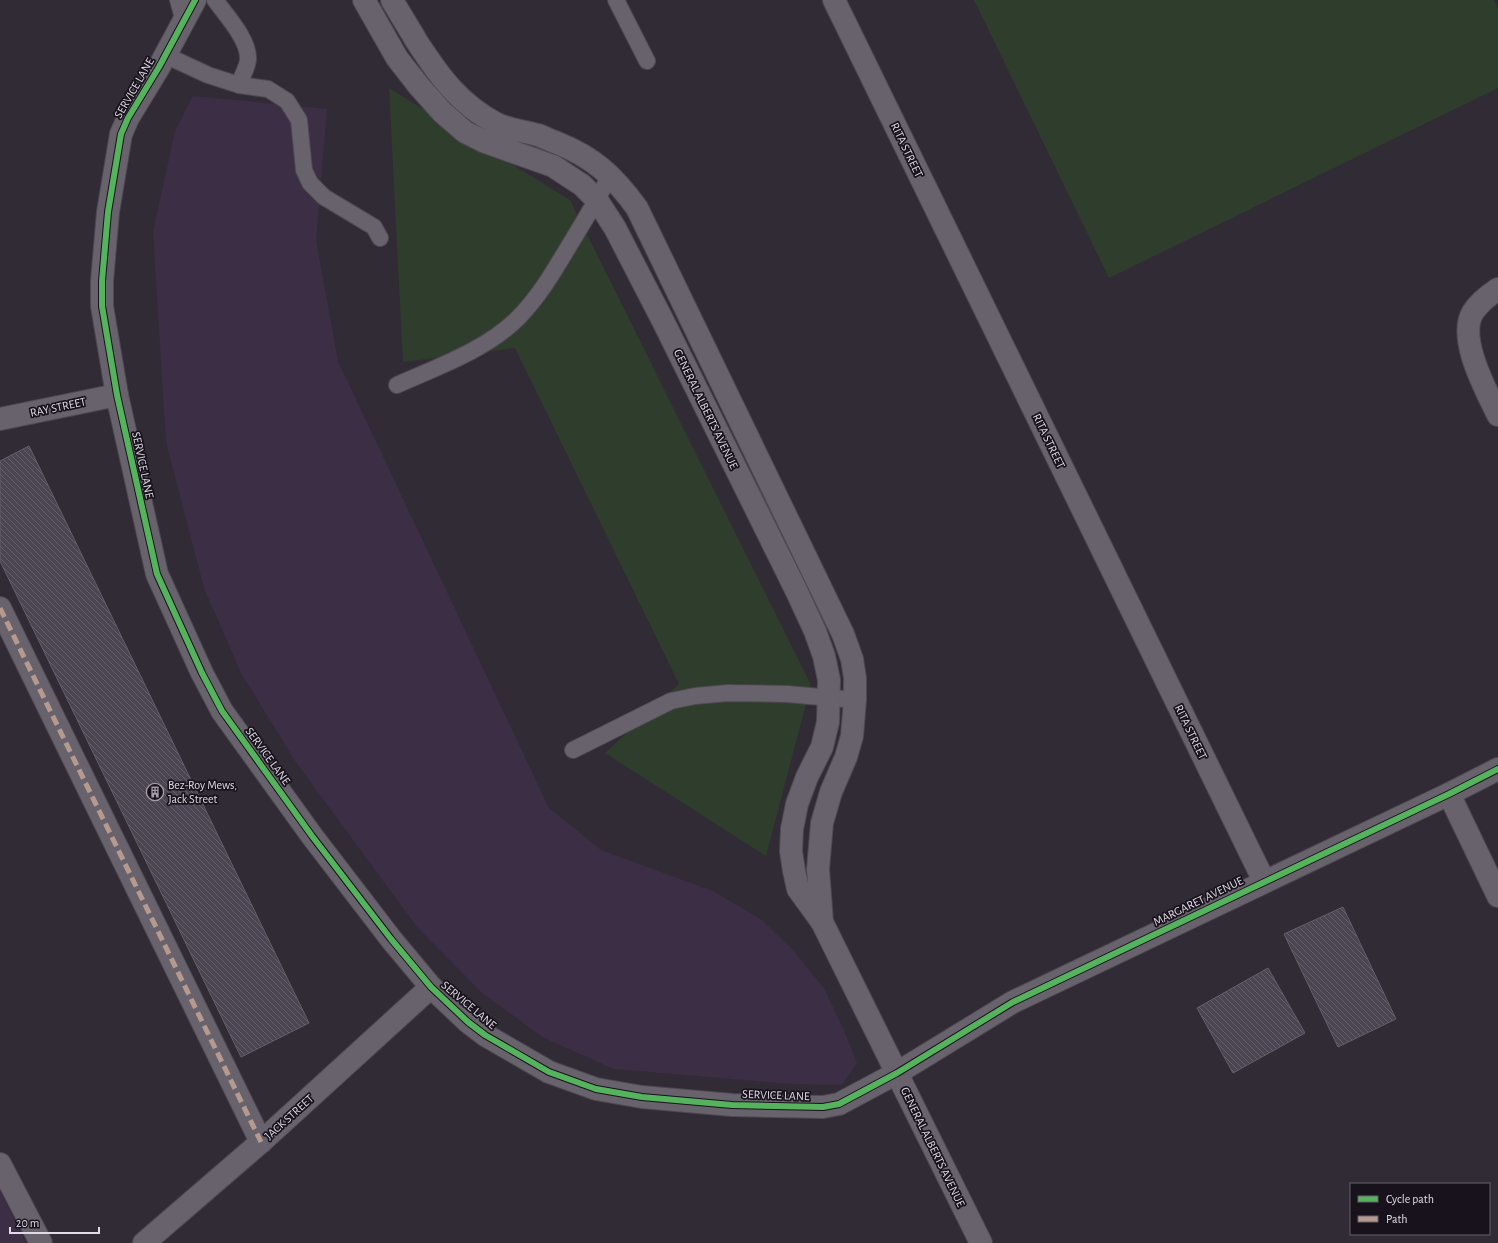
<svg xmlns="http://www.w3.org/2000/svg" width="1498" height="1243" viewBox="0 0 1498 1243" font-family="'Alegreya Sans',sans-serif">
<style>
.built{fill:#3b2e45}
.green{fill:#2e3d2c}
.building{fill:url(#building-back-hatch);stroke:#635f69}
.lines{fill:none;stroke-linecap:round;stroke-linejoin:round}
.service-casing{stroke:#4e4851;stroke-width:18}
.minor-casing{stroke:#4e4851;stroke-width:24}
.service{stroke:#67626b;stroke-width:16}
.minor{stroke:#67626b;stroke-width:22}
.quiet{stroke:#b69a8f;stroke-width:5;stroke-dasharray:10 5;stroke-linecap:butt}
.cycleway-casing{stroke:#17121b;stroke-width:8}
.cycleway{stroke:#56b35d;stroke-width:6}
.labels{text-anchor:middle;stroke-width:3.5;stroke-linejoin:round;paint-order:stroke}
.street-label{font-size:12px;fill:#e2dbe7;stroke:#17121b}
.poi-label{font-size:12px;fill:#e2dbe7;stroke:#17121b;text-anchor:start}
</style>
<defs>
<pattern id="building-back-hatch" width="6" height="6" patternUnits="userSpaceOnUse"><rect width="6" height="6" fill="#4a4551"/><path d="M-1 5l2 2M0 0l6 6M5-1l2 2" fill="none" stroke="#645f6a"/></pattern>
</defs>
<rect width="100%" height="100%" fill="#312b36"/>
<g class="built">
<path d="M193 96 327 109 316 240 338 361 549 808 601 850 713 891 762 920 792 949 824 988 844 1030 857 1063 842 1085 791 1084 614 1069 544 1038 482 993 417 927 295 761 241 673 204 588 166 442 153 232 175 131Z"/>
<path d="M0 1191 26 1243H0Z"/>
</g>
<g class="green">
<path d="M974 0H1494L1498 8V88L1109 278Z"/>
<path d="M389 88 570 200 811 685 766 856 605 753 679 684 515 348 403 362Z"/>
</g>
<g class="building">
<path d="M29 446 309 1023 241 1057 0 561V461Z"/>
<path d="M1343 907 1396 1019 1338 1047 1284 934Z"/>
<path d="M1268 968 1305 1033 1233 1073 1197 1008Z"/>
</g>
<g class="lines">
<defs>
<g id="service">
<path d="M178 0 184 22"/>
<path d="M215 0C226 15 249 40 248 59 248 67 241 77 239 85"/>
<path d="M616 0 647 61"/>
<path d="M165 55 208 75 239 85 268 89 287 101 299 120 304 170 310 183 324 197 374 227 380 238"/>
<path d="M397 385C437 367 486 350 518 318 539 297 554 271 569 246 583 223 597 200 610 176"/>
<path d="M573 750 671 701 695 696 728 693 787 694 855 700"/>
</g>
<g id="minor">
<path d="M195 0 159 67 128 118 121 134 108 212 102 281V306L117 395 157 574 202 673 222 711 312 836 391 939 431 987 468 1022 485 1035 549 1072 596 1089 642 1097 732 1105 823 1107 839 1104 897 1073 1013 1002 1449 794 1498 769"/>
<path d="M364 0 397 58 418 85 442 112 465 132 485 142 553 166 582 185 597 200 615 228 663 321 797 592 815 631 824 656 829 680 828 722 822 747 807 777 797 804 792 829 791 851 794 871 798 889 822 922 818 869 822 823 831 792 846 757 852 736 855 700V678L852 659 843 634 637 208C613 175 593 157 555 142 549 140 544 137 538 135 524 131 510 130 497 124 459 104 440 77 417 42 409 28 400 14 392 0"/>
<path d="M834 0 1264 881"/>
<path d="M1498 289C1489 295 1479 303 1473 312 1457 338 1486 390 1498 415"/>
<path d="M0 419 117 395"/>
<path d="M0 608 261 1142"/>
<path d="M1449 794 1498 896"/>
<path d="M822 922 981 1243"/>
<path d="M0 1164 41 1243"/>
<path d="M144 1243 261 1142 431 987"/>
</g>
</defs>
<use href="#service" class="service-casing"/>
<use href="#minor" class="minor-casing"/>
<use href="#service" class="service"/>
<use href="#minor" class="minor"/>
<path class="quiet" d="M0 608 261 1142"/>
<defs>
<path id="cycleway" d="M195 0 159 67 128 118 121 134 108 212 102 281V306L117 395 157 574 202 673 222 711 312 836 391 939 431 987 468 1022 485 1035 549 1072 596 1089 642 1097 732 1105 823 1107 839 1104 897 1073 1013 1002 1449 794 1498 769"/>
</defs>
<use href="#cycleway" class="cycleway-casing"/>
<use href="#cycleway" class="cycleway"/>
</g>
<defs>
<symbol id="building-ring" viewBox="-11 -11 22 22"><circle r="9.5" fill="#17121b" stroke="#a49da9" stroke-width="1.5"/><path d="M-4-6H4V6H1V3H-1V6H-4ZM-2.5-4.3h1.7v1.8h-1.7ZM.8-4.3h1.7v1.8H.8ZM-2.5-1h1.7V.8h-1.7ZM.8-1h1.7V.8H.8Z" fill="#a49da9"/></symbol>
</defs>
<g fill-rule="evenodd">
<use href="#building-ring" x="145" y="782" width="20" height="20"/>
</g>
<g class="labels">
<g class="street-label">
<text transform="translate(134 88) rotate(-60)" y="4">SERVICE LANE</text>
<text transform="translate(907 150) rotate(64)" y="4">RITA STREET</text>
<text transform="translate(58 407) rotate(-12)" y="4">RAY STREET</text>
<text transform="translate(706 409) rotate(64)" y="4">GENERAL ALBERTS AVENUE</text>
<text transform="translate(1049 441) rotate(64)" y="4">RITA STREET</text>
<text transform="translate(143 465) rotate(78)" y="4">SERVICE LANE</text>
<text transform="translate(1191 732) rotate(64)" y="4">RITA STREET</text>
<text transform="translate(268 756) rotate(54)" y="4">SERVICE LANE</text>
<text transform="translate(1198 901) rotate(-26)" y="4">MARGARET AVENUE</text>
<text transform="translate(469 1005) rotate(40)" y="4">SERVICE LANE</text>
<text transform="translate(776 1095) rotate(2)" y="4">SERVICE LANE</text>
<text transform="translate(289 1117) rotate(-42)" y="4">JACK STREET</text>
<text transform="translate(933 1147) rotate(64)" y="4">GENERAL ALBERTS AVENUE</text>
</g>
<g class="poi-label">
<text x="168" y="789">Bez-Roy Mews,<tspan x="168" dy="14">Jack Street</tspan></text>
</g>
</g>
<rect x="1350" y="1183" width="140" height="52" fill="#17121b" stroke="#68626d"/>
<rect x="1358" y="1196" width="20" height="6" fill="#56b35d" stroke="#68626d"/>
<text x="1386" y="1203" font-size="12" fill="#e2dbe7">Cycle path</text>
<rect x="1358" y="1216" width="20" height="6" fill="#b69a8f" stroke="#68626d"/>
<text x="1386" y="1223" font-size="12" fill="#e2dbe7">Path</text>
<path d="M10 1227v6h89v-6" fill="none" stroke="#e2dbe7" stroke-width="2"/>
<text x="16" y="1227" font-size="12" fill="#e2dbe7" stroke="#17121b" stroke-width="3" paint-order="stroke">20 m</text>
</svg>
